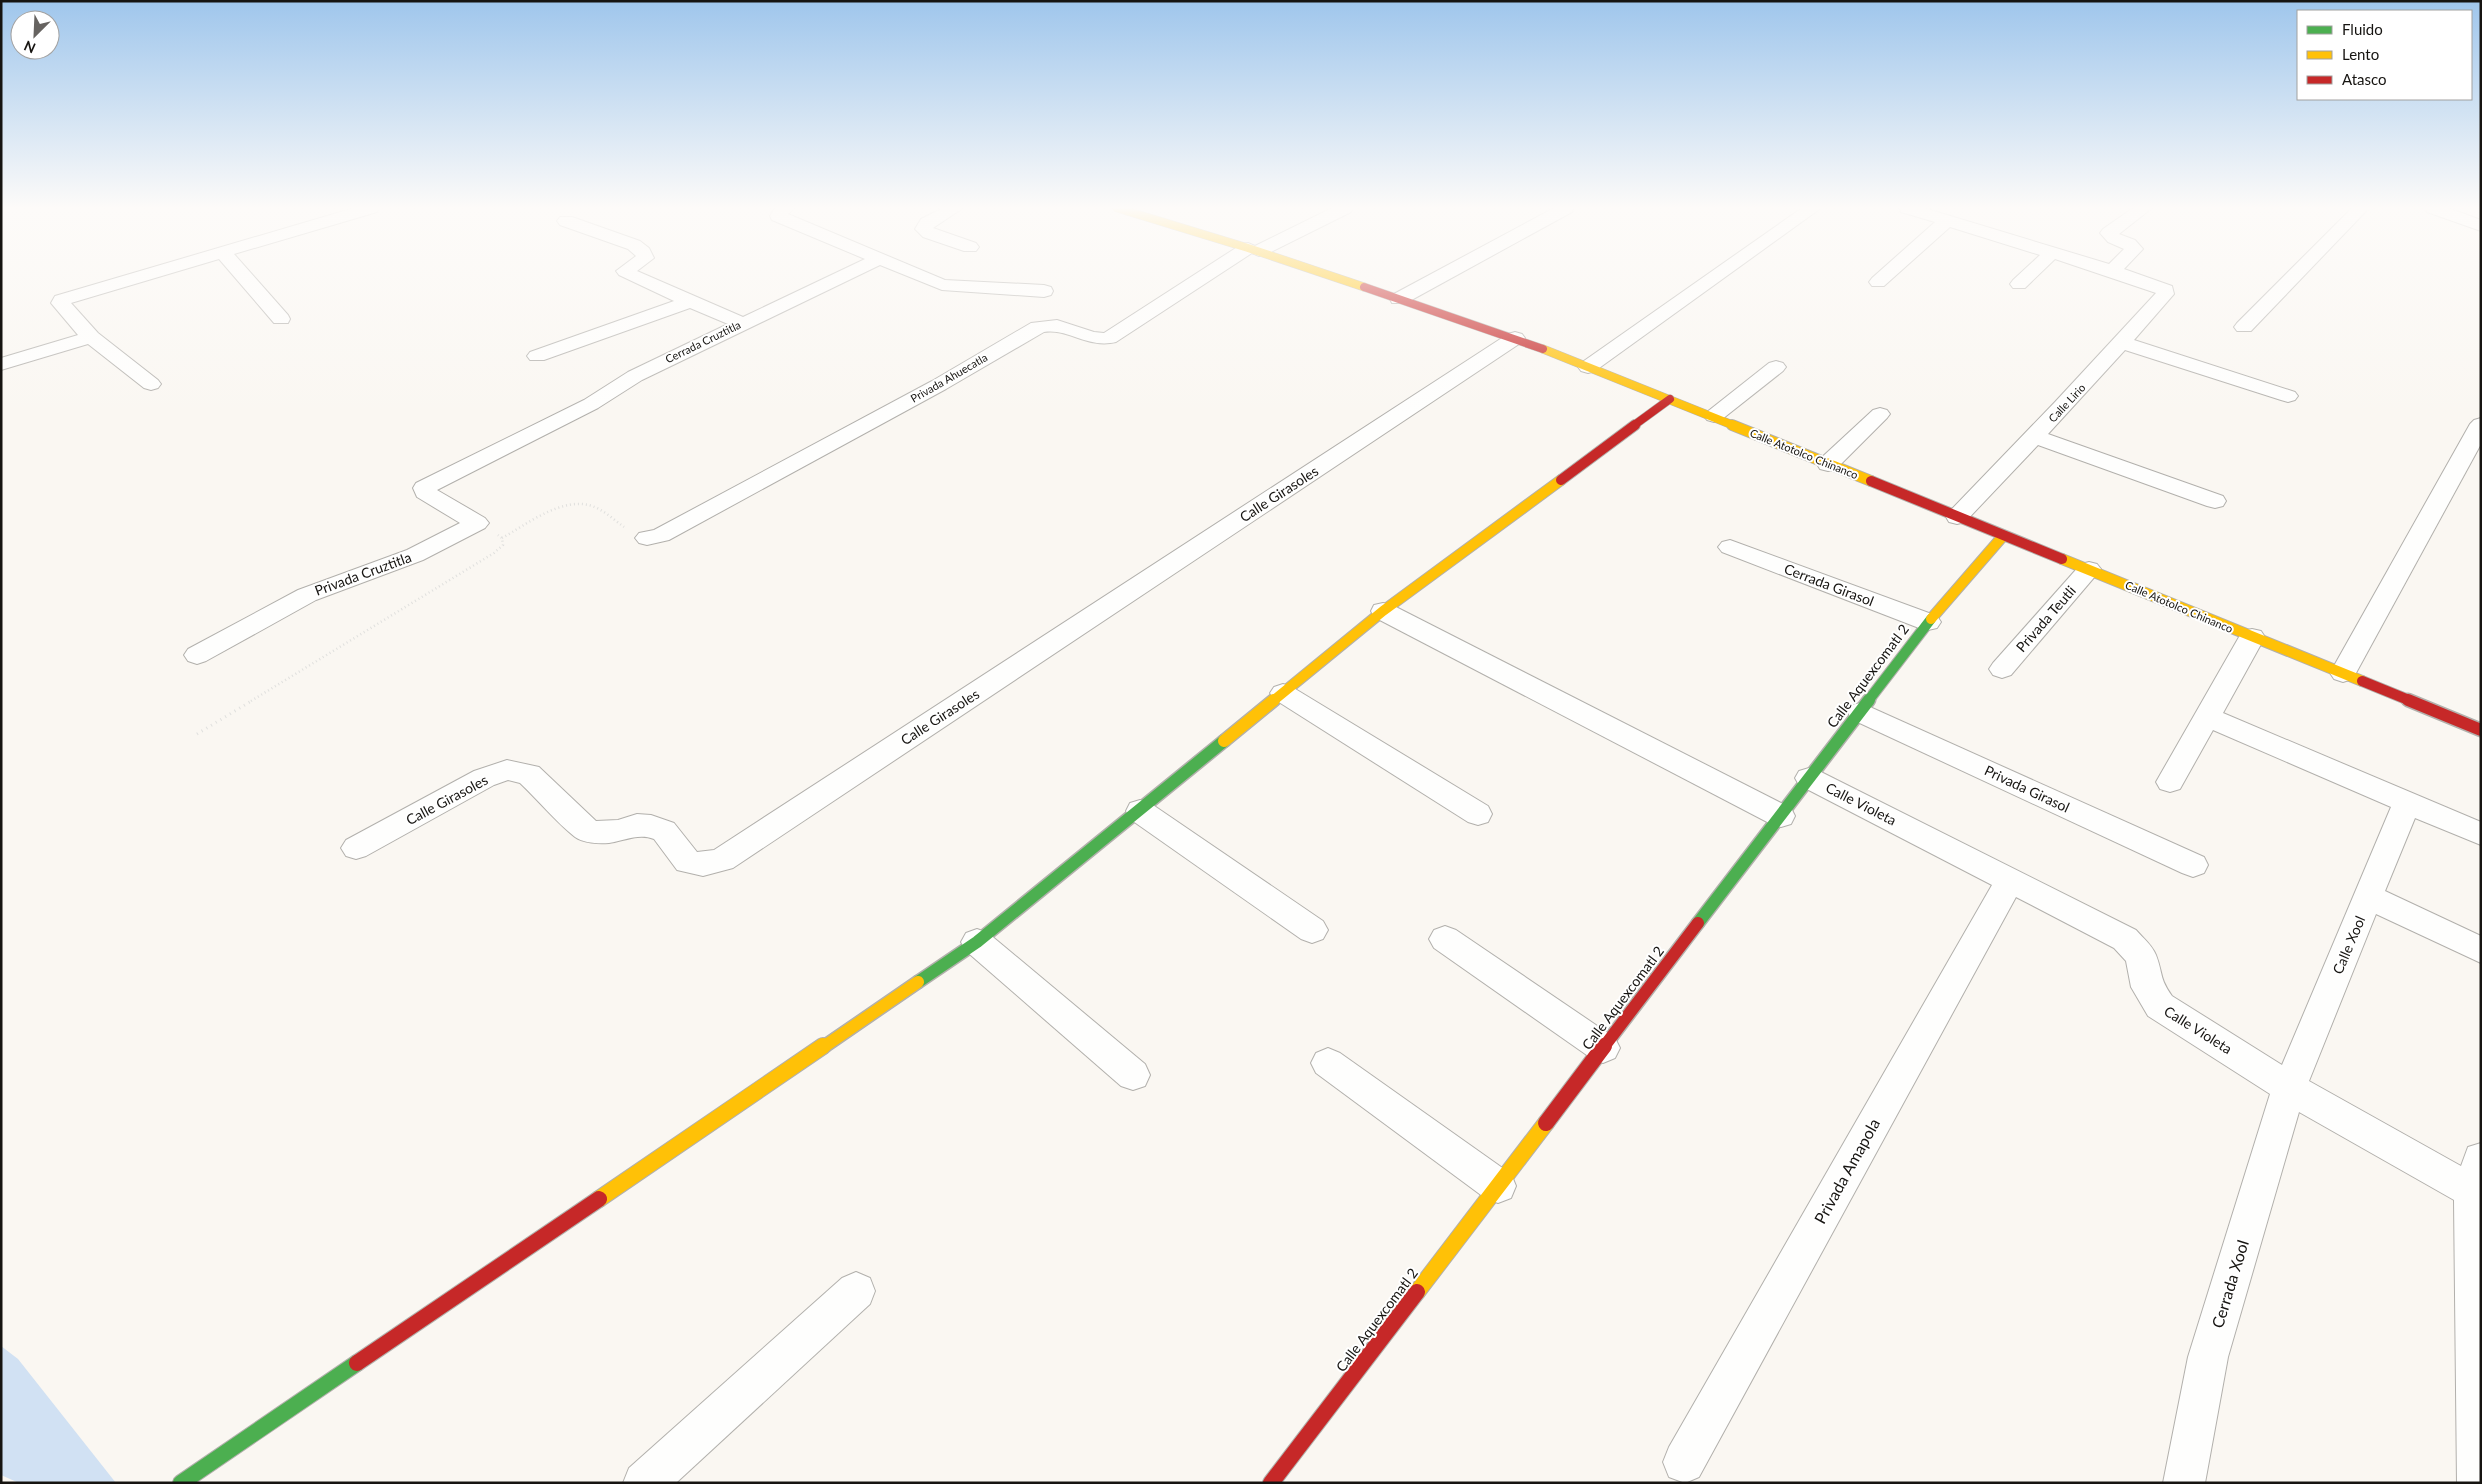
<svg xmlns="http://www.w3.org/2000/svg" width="2482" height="1484" viewBox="0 0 2482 1484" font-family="Lato,sans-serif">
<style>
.water{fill:#d1e1f3}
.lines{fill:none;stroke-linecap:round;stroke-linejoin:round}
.street-casing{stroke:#b2b0ac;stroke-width:2}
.fast-far2-casing{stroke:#b2b0ac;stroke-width:12}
.fast-far1-casing{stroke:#b2b0ac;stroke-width:15}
.fast-casing{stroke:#b2b0ac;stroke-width:18}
.slow-far3-casing{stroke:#b2b0ac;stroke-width:9}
.slow-far2-casing{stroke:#b2b0ac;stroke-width:12}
.slow-far1-casing{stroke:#b2b0ac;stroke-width:15}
.slow-casing{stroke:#b2b0ac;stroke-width:18}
.jam-far3-casing{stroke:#b2b0ac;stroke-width:9}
.jam-far2-casing{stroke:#b2b0ac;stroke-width:12}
.jam-far1-casing{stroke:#b2b0ac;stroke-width:15}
.jam-casing{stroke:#b2b0ac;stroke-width:18}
.path-far1{stroke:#e0e0de;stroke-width:2.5;stroke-dasharray:1 3;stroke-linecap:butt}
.path{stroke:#e0e0de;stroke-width:3;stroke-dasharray:1 4.5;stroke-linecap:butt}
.street{fill:#fefefd;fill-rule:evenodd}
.fast-far2{stroke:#4caf50;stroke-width:10}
.fast-far1{stroke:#4caf50;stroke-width:12}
.fast{stroke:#4caf50;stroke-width:16}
.slow-far3{stroke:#ffc107;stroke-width:8}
.slow-far2{stroke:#ffc107;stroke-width:10}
.slow-far1{stroke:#ffc107;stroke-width:12}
.slow{stroke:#ffc107;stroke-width:16}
.jam-far3{stroke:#c62828;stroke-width:8}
.jam-far2{stroke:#c62828;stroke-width:10}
.jam-far1{stroke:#c62828;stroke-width:12}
.jam{stroke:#c62828;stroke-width:16}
.labels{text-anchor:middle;stroke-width:4;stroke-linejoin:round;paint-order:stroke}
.far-street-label{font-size:11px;fill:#161411;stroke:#fff}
.street-label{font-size:14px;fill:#161411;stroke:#fff}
.near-street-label{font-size:16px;fill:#161411;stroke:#fff}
</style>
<rect width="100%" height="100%" fill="#faf7f2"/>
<path class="water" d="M1 1346 18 1359 116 1483H19L1 1475Z"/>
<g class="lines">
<defs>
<g id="street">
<path d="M354 208H379L377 212 234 254 288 315 290 319 288 323H274L219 259 71 303 98 333 158 380 161 384 158 388 151 390 144 388 88 344 1 370V358L78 335 51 303 55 296Z"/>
<path d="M775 208H795L788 214 945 280 1044 285 1051 287 1053 291 1051 295 1044 297 942 290 880 265 642 380 598 408 437 490 485 518 489 523 485 528 423 560 316 600 206 661 197 664 188 661 184 655 188 649 298 590 407 550 460 523 417 497 413 488 416 483 584 400 628 372 728 324 690 308 544 360H530L527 356 530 352 674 301 619 275 616 271 636 256 628 249 560 225 557 221 560 217H572L640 241 649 248 654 258 637 271 743 317 865 259 772 220 770 216Z"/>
<path d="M943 208H963L933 228 976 243 979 247 976 251H964L923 237 915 229 921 219Z"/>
<path d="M1332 208H1353L1351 212 1265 255 1259 256 1252 253 1116 342C1088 349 1068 328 1044 332L946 389 669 540 647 545 639 543 635 538 639 533 654 530 932 381 1031 323 1057 320 1094 332 1104 333 1242 244 1248 243 1255 246Z"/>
<path d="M1554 208H1574L1572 212 1406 303H1392L1390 299 1392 295Z"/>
<path d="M1802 208H1821L1595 371 1588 373 1581 371 1578 367 1581 363Z"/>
<path d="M1899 208H1924L2109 264 2124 249 2108 242 2100 233 2103 229 2133 208H2152L2119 234 2135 240 2143 249 2124 269 2172 286 2174 294 2134 340 2295 392 2298 396 2295 400 2288 402 2281 400 2125 350 2048 434 2223 496 2226 501 2223 506 2215 508 2207 506 2038 445 1965 522 1957 524 1949 522 1946 517 1949 512 2055 402 2156 293 2055 259 2025 288H2013L2010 284 2013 280 2040 255 1950 227 1884 286H1872L1869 282 1872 278 1935 222 1901 212Z"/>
<path d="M2352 208H2369L2251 331H2237L2234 327 2237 323Z"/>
<path d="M2425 208H2448L2481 220V231L2427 212Z"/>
<path d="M1515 332 1522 334 1525 338 1522 342 733 868 703 876 677 870 654 839C638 833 624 841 609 843 599 844 583 843 575 837 556 822 538 800 520 783L508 780 494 785 366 856 356 859 346 856 341 848 346 840 474 771 507 760 539 767 596 821 618 820 637 814 651 815 674 823 697 852 714 850 1508 334Z"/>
<path d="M1776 361 1783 363 1786 367 1783 371 1721 420 1714 422 1707 420 1704 416 1707 412 1769 363Z"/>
<path d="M1880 408 1887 410 1890 414 1887 418 1836 469 1828 471 1820 469 1817 464 1820 459 1873 410Z"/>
<path d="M2481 418V444L2356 673 2352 679 2343 682 2334 679 2330 673 2470 424 2474 420Z"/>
<path d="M1730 540 1937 616 1941 622 1937 628 1928 630 1919 628 1722 552 1718 547 1722 542Z"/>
<path d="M2089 562 2097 564 2101 569 2097 574 2011 675 2002 678 1993 675 1989 669 1993 663 2081 564Z"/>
<path d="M1383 603 1392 605 1791 808 1795 816 1791 824 1781 827 1771 824 1374 617 1371 611 1374 605Z"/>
<path d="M2252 629 2261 631 2265 637 2223 713 2481 822V845L2415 818 2385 891 2481 936V963L2376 914 2309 1081 2461 1166 2468 1147 2481 1143V1483H2457L2454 1200 2299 1112 2228 1357 2205 1483H2163L2188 1357 2270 1094 2148 1016 2131 987 2126 961 2114 948 2016 897 1699 1477 1685 1483 1669 1477 1663 1462 1669 1447 1992 885 1799 785 1795 778 1799 771 1809 768 1819 771 2136 930C2143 938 2152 945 2156 955 2163 973 2159 978 2172 996L2282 1065 2391 807 2213 730 2180 789 2170 792 2160 789 2156 782 2160 775 2239 637 2243 631Z"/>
<path d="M1283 684 1292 687 1488 806 1492 814 1488 822 1478 825 1468 822 1274 699 1270 693 1274 687Z"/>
<path d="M1861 703 2204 857 2208 865 2204 873 2193 877 2182 873 1851 719 1848 712 1851 705Z"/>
<path d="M1140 800 1150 803 1323 921 1328 930 1323 939 1312 943 1301 939 1130 819 1126 811 1130 803Z"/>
<path d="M1445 926 1456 930 1615 1038 1620 1048 1615 1058 1603 1063 1591 1058 1434 948 1429 939 1434 930Z"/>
<path d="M977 929 988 933 1145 1064 1150 1075 1145 1086 1133 1090 1121 1086 966 951 961 942 966 933Z"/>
<path d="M1328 1048 1340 1053 1511 1174 1516 1186 1511 1198 1498 1203 1485 1198 1316 1073 1311 1063 1316 1053Z"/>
<path d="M856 1272 870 1278 875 1291 870 1304 676 1483H623L629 1468 842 1278Z"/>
</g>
<path id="fast-far2" d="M1868 701 1931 619"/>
<g id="fast-far1">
<path d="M1698 923 1869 700"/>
<path d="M918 982 977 942 1224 741"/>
</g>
<path id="fast" d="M181 1483 357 1363"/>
<g id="slow-far3">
<path d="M1117 208 1248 248 1364 287"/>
<path d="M1543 349 1735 426"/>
</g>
<g id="slow-far2">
<path d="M1732 425 1871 481"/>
<path d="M2062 559 2362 681"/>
<path d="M1931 619 2003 536"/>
<path d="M1273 701 1383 611 1561 480"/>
</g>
<g id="slow-far1">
<path d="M1224 741 1274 700"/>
<path d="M822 1048 918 982"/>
</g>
<g id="slow">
<path d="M599 1199 823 1046"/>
<path d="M1417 1292 1546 1123"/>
</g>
<g id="jam-far3">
<path d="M1364 287 1543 349"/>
<path d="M1633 426 1670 399"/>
</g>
<g id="jam-far2">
<path d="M1561 480 1635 425"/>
<path d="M1871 481 2062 559"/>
<path d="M2362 681 2411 701"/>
</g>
<g id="jam-far1">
<path d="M2408 700 2481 730"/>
<path d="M1603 1048 1698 923"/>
</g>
<g id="jam">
<path d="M1546 1123 1604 1046"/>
<path d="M357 1363 599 1199"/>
<path d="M1271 1483 1417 1292"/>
</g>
</defs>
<use href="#street" class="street-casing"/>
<use href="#fast-far2" class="fast-far2-casing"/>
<use href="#fast-far1" class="fast-far1-casing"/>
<use href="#fast" class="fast-casing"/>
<use href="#slow-far3" class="slow-far3-casing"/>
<use href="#slow-far2" class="slow-far2-casing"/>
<use href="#slow-far1" class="slow-far1-casing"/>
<use href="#slow" class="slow-casing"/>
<use href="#jam-far3" class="jam-far3-casing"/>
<use href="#jam-far2" class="jam-far2-casing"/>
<use href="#jam-far1" class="jam-far1-casing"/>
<use href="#jam" class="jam-casing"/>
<g class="path-far1">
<path d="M502 538C526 525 562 496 592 506 604 510 614 520 624 527"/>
<path d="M251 701 494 553 503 545 502 538 498 535"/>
</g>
<path class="path" d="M197 734 253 700"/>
<use href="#street" class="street"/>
<use href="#fast-far2" class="fast-far2"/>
<use href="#fast-far1" class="fast-far1"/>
<use href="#fast" class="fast"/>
<use href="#slow-far3" class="slow-far3"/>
<use href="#slow-far2" class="slow-far2"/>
<use href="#slow-far1" class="slow-far1"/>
<use href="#slow" class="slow"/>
<use href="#jam-far3" class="jam-far3"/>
<use href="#jam-far2" class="jam-far2"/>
<use href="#jam-far1" class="jam-far1"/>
<use href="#jam" class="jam"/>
</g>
<linearGradient id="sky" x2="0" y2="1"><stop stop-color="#9fc6ec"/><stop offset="0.5" stop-color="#fdfbf9"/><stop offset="1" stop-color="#fdfbf9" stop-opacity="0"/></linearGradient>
<rect width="2482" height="416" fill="url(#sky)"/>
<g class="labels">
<g class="far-street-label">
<text transform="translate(703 342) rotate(-26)" y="4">Cerrada Cruztitla</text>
<text transform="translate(949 378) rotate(-30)" y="4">Privada Ahuecatla</text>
<text transform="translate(2067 403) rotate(-47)" y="4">Calle Lirio</text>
<text transform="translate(1804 454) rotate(22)" y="4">Calle Atotolco Chinanco</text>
<text transform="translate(2179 607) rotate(23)" y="4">Calle Atotolco Chinanco</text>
</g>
<g class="street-label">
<text transform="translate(1279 494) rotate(-33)" y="5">Calle Girasoles</text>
<text transform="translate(363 574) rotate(-20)" y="5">Privada Cruztitla</text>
<text transform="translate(1829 585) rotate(21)" y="5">Cerrada Girasol</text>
<text transform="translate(2046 619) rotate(-49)" y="5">Privada Teutli</text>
<text transform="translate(1868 676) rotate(-53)" y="5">Calle Aquexcomatl 2</text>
<text transform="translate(940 717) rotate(-33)" y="5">Calle Girasoles</text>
<text transform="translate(2027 789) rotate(25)" y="5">Privada Girasol</text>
<text transform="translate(447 800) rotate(-28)" y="5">Calle Girasoles</text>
<text transform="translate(1861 804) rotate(27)" y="5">Calle Violeta</text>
<text transform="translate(2349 945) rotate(-67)" y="5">Calle Xool</text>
<text transform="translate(1623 998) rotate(-53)" y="5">Calle Aquexcomatl 2</text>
<text transform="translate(2198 1030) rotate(32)" y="5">Calle Violeta</text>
<text transform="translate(1377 1320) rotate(-53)" y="5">Calle Aquexcomatl 2</text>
</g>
<g class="near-street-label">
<text transform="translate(1847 1171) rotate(-61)" y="6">Privada Amapola</text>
<text transform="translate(2230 1284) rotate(-73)" y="6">Cerrada Xool</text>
</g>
</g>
<rect width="2482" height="1484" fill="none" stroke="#161411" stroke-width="5"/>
<rect x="2297" y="10" width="175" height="90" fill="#ffffff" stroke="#a2a1a0"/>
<rect x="2307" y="26" width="25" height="8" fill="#4caf50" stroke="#a2a1a0"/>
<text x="2342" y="35" font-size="15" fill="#161411">Fluido</text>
<rect x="2307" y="51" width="25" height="8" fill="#ffc107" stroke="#a2a1a0"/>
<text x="2342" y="60" font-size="15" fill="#161411">Lento</text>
<rect x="2307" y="76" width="25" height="8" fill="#c62828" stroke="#a2a1a0"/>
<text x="2342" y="85" font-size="15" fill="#161411">Atasco</text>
<g transform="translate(35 35) rotate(204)"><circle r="24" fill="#ffffff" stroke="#a2a1a0"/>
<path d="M0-4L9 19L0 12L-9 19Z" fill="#666360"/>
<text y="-8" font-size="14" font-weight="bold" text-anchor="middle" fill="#161411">N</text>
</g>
</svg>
